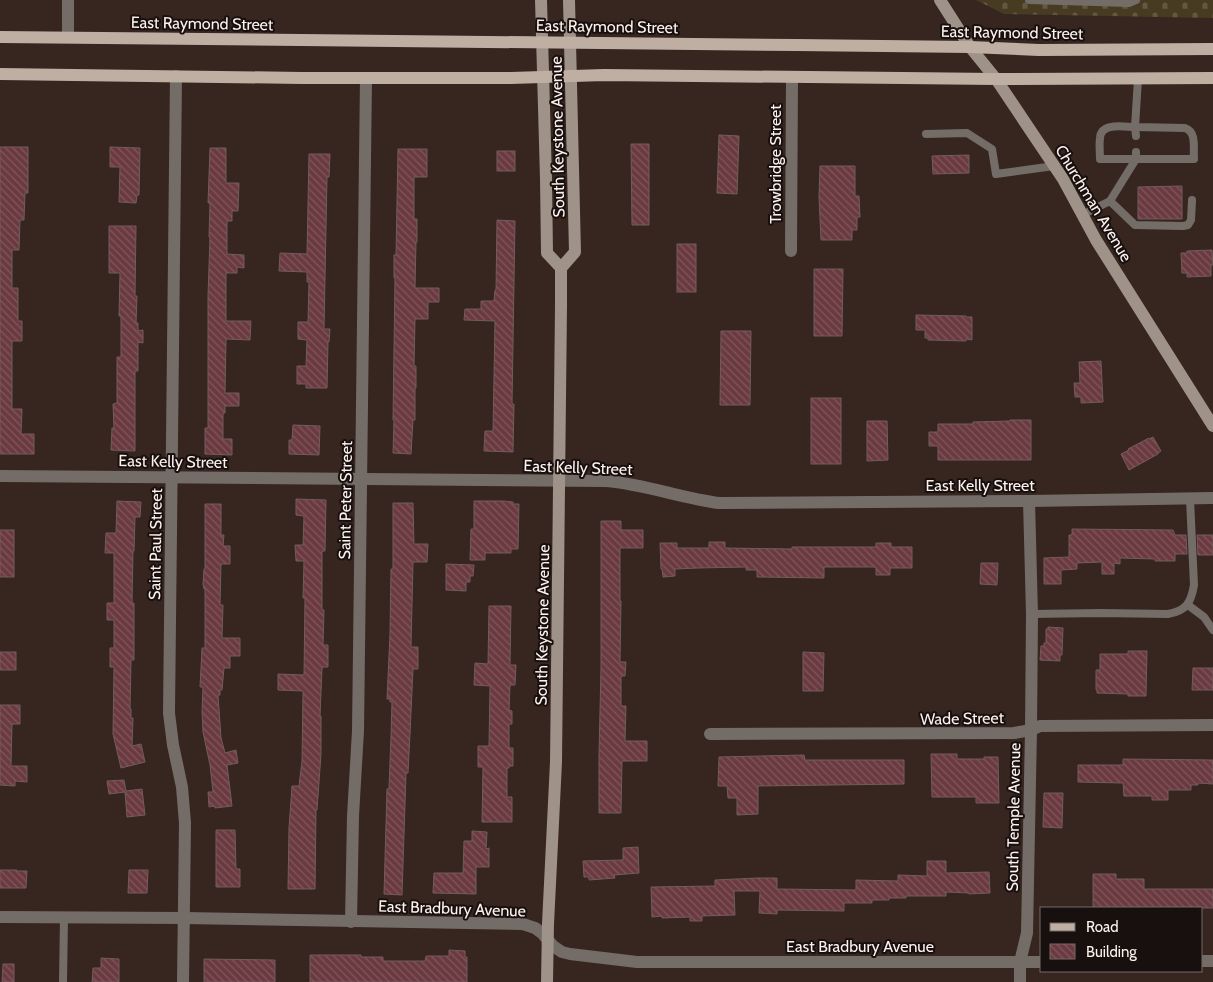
<svg xmlns="http://www.w3.org/2000/svg" width="1213" height="982" viewBox="0 0 1213 982" font-family="Cabin,sans-serif">
<style>
.cemetery{fill:url(#cemetery-stones)}
.building{fill:url(#building-back-hatch);stroke:#725c5d}
.lines{fill:none;stroke-linecap:round;stroke-linejoin:round}
.lane{stroke:#746d67;stroke-width:8}
.street{stroke:#746d67;stroke-width:12}
.secondary{stroke:#9e9289;stroke-width:12}
.primary{stroke:#bfafa3;stroke-width:12}
.labels{text-anchor:middle;stroke-width:4;stroke-linejoin:round;paint-order:stroke}
.street-label{font-size:16px;fill:#fef2ee;stroke:#18100e}
</style>
<defs>
<pattern id="cemetery-stones" width="16" height="16" patternUnits="userSpaceOnUse" patternTransform="scale(1.25)"><rect width="16" height="16" fill="#473b22"/><path d="M2 7V4a2 2 0 0 1 4 0v3zM10 15v-3a2 2 0 0 1 4 0v3z" fill="#635842"/></pattern>
<pattern id="building-back-hatch" width="6" height="6" patternUnits="userSpaceOnUse" patternTransform="scale(1.25)"><rect width="6" height="6" fill="#6a3a40"/><path d="M-1 5l2 2M0 0l6 6M5-1l2 2" fill="none" stroke="#80575c"/></pattern>
</defs>
<rect width="100%" height="100%" fill="#372520"/>
<path class="cemetery" d="M976 0H1213V18L1004 14Z"/>
<g class="building">
<path d="M719 135 739 136 737 194 717 193Z"/>
<path d="M631 144H649V225H632Z"/>
<path d="M0 147H28V193H25L24 220H20L19 250H12V288H18V321H22V341H12V409H22L21 434H34V454H0Z"/>
<path d="M110 147 140 148 139 195H137L136 203 119 202 120 167H110Z"/>
<path d="M210 148H226V183H239L238 211H232V221H227V254L244 255V268L237 267V273H226V321H251L250 340 226 339 225 393H239V406H225V413H223V439H232V455L205 454V428H208V296L210 237H209L210 203H208Z"/>
<path d="M398 149H427V177H414V219H417V242H416L415 288H439V302H428V319H415L414 366H416V388H415V420H413L411 454 393 453 394 420H393L395 278H394V255H396Z"/>
<rect x="497" y="151" width="18" height="20"/>
<path d="M309 154H330L329 177H327L324 329H330L329 342H328L327 388H306V384H297V366H306L307 340 298 339V322H308L309 282H307V272L279 271 280 253 307 254Z"/>
<path d="M969 155V173L933 174 932 156Z"/>
<path d="M820 166H855V196H859L860 217H857V230H852V240H821L819 197Z"/>
<path d="M1182 186V219H1138V187Z"/>
<path d="M497 220 515 221 512 404H514L513 452 484 451 485 431H493L495 321 464 320 465 309H481V301H494L495 290H496Z"/>
<path d="M109 226H136L135 296H137L136 323H138V331L143 330V343L138 342V371H135V451L111 450 112 428H114L113 404 117 403V357H121V316H119L120 273H109Z"/>
<rect x="677" y="244" width="19" height="48"/>
<path d="M1212 250 1213 265H1211V276L1187 277V273H1182L1181 253H1187V251Z"/>
<path d="M814 269H843L842 336H814Z"/>
<path d="M916 315 966 316V317H972V340L966 339V341L928 340V338H925V330H916Z"/>
<path d="M721 331H751L750 405H720Z"/>
<path d="M1101 361 1103 402 1081 403V397H1075L1074 383H1080L1079 362Z"/>
<rect x="811" y="398" width="30" height="66"/>
<path d="M1010 420H1031V460H938V446H929V432H938V424H973V422L1010 421Z"/>
<path d="M867 421H887L888 460 867 461Z"/>
<path d="M293 425 320 426 319 455 289 454V440H292Z"/>
<path d="M1153 437 1161 451 1158 453V454L1129 470 1121 454 1129 450 1128 449 1149 438V439Z"/>
<path d="M296 499 326 500 325 551H322V610H324L323 645H328V667H323L322 669 320 716H321V754L317 810H316L315 889H288L289 828 292 786H299L302 761 303 691 278 690V674L304 675 305 598H303L304 561H296L295 545H303L304 516 296 515Z"/>
<path d="M117 501 141 502 140 517H135L134 551H133L132 603H134V660H131L130 709H131V718H133L132 746 141 744 145 762 121 768 113 734 114 667H110V648H114V620H107V603H114V553H105L106 533H116Z"/>
<path d="M474 501H504L513 502V504H519L518 549H511V553H485V560H470L471 529H474Z"/>
<path d="M393 503H413L414 544H428L427 562H413L411 647H418V669H413L410 734 408 773H406L402 895 384 894 387 789H389L391 736 392 702H390V699H387L390 634 391 569H393Z"/>
<path d="M205 504H221V535H224L223 546H230V564H221L220 605H223L222 638H240V656H230V668H224L222 690H220V695H218L221 738 225 753 236 750 238 763 227 765 232 806 215 808V806L209 807 208 792H213L210 765 203 732 202 712 203 687H200L202 648H205V589H204L203 584 204 569H205Z"/>
<path d="M601 521H621V530H643V548H620V601H621L620 662H626L625 676H621V706H626L625 741H647V761H622L621 813H599V754L601 668Z"/>
<path d="M1072 529 1173 530 1175 535H1186L1187 554H1175V561H1155V559L1120 558V564L1114 563V574H1102V562L1077 563V569L1061 570V584H1044V558L1069 557V535H1072Z"/>
<rect x="0" y="530" width="14" height="47"/>
<path d="M1197 535H1213V555H1198Z"/>
<path d="M709 542H725V548L792 549V547H876V543H891V547H912V568H890V575H876V568L874 567H824V578L757 577V570H746V567L698 568 675 569V576L663 577 662 569H661L660 543H677V548H709Z"/>
<path d="M981 563H998L997 585 980 584Z"/>
<path d="M446 564 474 565 473 576H470V582H466V591L446 590Z"/>
<path d="M489 606H511L510 664V665H516L515 685H510V686L509 710 512 711V724H509V748H513V766H509V768H507V797H512V822H482L483 767H478V746H489L490 686 474 685 475 663 488 664Z"/>
<path d="M1048 627 1063 628 1062 655H1060V661L1040 660 1041 646H1044V643H1046V629H1048Z"/>
<path d="M1128 651H1147L1146 696H1128V694L1097 693V690H1096V670H1100V654H1128Z"/>
<rect x="0" y="652" width="16" height="18"/>
<path d="M803 652 824 653 823 691H803Z"/>
<path d="M1193 668H1213V690H1192Z"/>
<path d="M0 705H20V724H12L11 766H27V782L15 781V786L0 785Z"/>
<path d="M931 754H957V759H984V757H998L999 803H976V797H932Z"/>
<path d="M804 755 805 760H904V784L758 786V814L737 815V798H728L727 786H718L719 757Z"/>
<path d="M1123 759 1213 760V784L1198 783V785H1191V790H1168V800H1152V796H1124L1123 783 1078 782V765H1123Z"/>
<path d="M124 780 126 791 142 789 145 815 127 817 125 792 109 794 107 781Z"/>
<path d="M1044 793H1063L1062 828 1043 827Z"/>
<path d="M216 830H235L236 869H240V887H216Z"/>
<path d="M472 831 487 832 486 849 489 848V867H476V894L433 893 434 873H463L464 841H472Z"/>
<path d="M638 847 639 873 614 875 615 878 589 880V877H584L583 861 623 860V848Z"/>
<path d="M927 861H946V873L989 872 990 893 969 894V893L946 892V896H906V898H889V900H872V903H844V911L777 910V914L759 913 760 891H734L735 915 702 916V921H690V917L662 918V916L652 917 651 887 715 886V880L757 878H777V889L856 890V880L898 881V875L927 876Z"/>
<path d="M0 870H17V871H27L26 888H0Z"/>
<path d="M129 870H148L147 893H128Z"/>
<path d="M1093 874H1116V879H1144V889H1213V908H1093Z"/>
<path d="M449 950 465 951V957H467V982H310V955H361V957H383V961H425L426 956H449Z"/>
<path d="M101 958 119 959V982H92L93 968H101Z"/>
<path d="M204 959 275 960V982H204Z"/>
<path d="M3 964H14V982H2Z"/>
</g>
<g class="lines">
<g class="lane">
<path d="M1029 0 1129 3 1136 0"/>
<path d="M926 134 967 133 992 149 996 174 1054 166"/>
<path d="M1136 136 1135 127C1124 127 1101 122 1100 138 1099 145 1100 153 1100 159H1136V152"/>
<path d="M1110 201 1135 225 1183 226 1188 225 1191 220 1192 200"/>
<path d="M1082 215 1110 201 1136 159H1194C1193 148 1197 132 1185 128L1135 127 1138 79"/>
<path d="M1188 605 1204 617 1213 630"/>
<path d="M1032 614 1101 613 1168 614C1186 611 1191 603 1194 585L1190 499"/>
<path d="M63 982 64 917"/>
</g>
<g class="street">
<path d="M68 37V0"/>
<path d="M176 76 169 713 173 745 182 787 185 823 183 982"/>
<path d="M791 251 792 77"/>
<path d="M0 476 606 481C644 484 681 498 719 503L1029 501 1213 498"/>
<path d="M710 734 1014 733 1031 730 1040 726 1213 725"/>
<path d="M0 917 184 918 523 924 535 928 542 933 553 946 562 952 570 954 637 962H1042"/>
<path d="M351 922 353 816 358 731 366 78"/>
<path d="M1202 961H1213"/>
<path d="M1020 982V962L1027 933 1031 730 1032 614 1029 501"/>
</g>
<g class="secondary">
<path d="M541 0 546 179 547 253 561 268V306L556 762 548 924 547 982"/>
<path d="M940 0 970 47 996 79 1063 179 1096 240 1213 426"/>
<path d="M561 268 575 252 569 0"/>
</g>
<g class="primary">
<path d="M0 37 796 45 970 47 1039 50 1213 49"/>
<path d="M0 74 302 78H511L604 75 996 79 1213 78"/>
</g>
</g>
<g class="labels">
<g class="street-label">
<text transform="translate(202 23) rotate(1)" y="6">East Raymond Street</text>
<text transform="translate(607 26) rotate(1)" y="6">East Raymond Street</text>
<text transform="translate(1012 32) rotate(1)" y="6">East Raymond Street</text>
<text transform="translate(557 137) rotate(-91)" y="6">South Keystone Avenue</text>
<text transform="translate(775 164) rotate(-90)" y="6">Trowbridge Street</text>
<text transform="translate(1094 203) rotate(59)" y="6">Churchman Avenue</text>
<text transform="translate(173 461) rotate(1)" y="6">East Kelly Street</text>
<text transform="translate(578 467) rotate(2)" y="6">East Kelly Street</text>
<text x="980" y="491">East Kelly Street</text>
<text transform="translate(345 500) rotate(-89)" y="6">Saint Peter Street</text>
<text transform="translate(155 544) rotate(-89)" y="6">Saint Paul Street</text>
<text transform="translate(542 625) rotate(-89)" y="6">South Keystone Avenue</text>
<text transform="translate(962 718) rotate(-1)" y="6">Wade Street</text>
<text transform="translate(1013 817) rotate(-89)" y="6">South Temple Avenue</text>
<text transform="translate(452 908) rotate(2)" y="6">East Bradbury Avenue</text>
<text x="860" y="952">East Bradbury Avenue</text>
</g>
</g>
<rect x="1040" y="907" width="162" height="65" fill="#18100e" stroke="#746a68"/>
<rect x="1050" y="923" width="25" height="8" fill="#bfafa3" stroke="#746a68"/>
<text x="1086" y="932" font-size="15" fill="#fef2ee">Road</text>
<rect x="1050" y="944" width="25" height="15" fill="url(#building-back-hatch)" stroke="#746a68"/>
<text x="1086" y="957" font-size="15" fill="#fef2ee">Building</text>
</svg>
